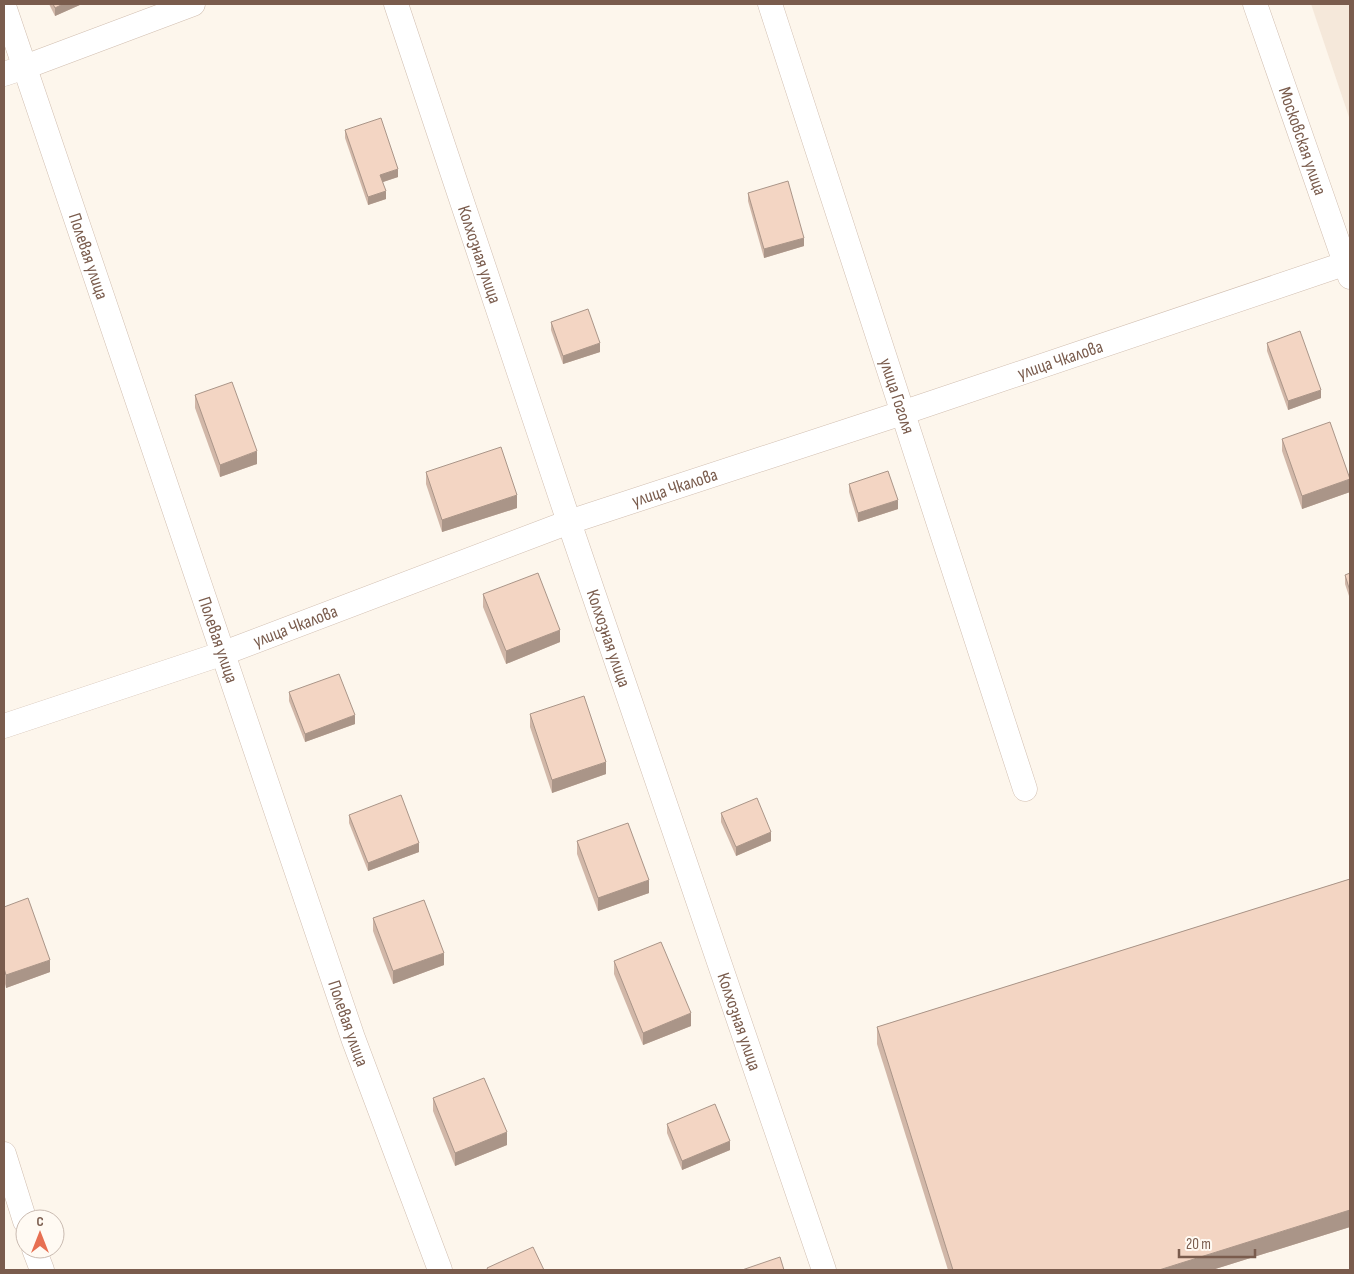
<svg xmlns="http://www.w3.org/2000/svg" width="1354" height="1274" viewBox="0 0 1354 1274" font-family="'Sofia Sans Condensed',sans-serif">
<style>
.residential{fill:#f5e8da}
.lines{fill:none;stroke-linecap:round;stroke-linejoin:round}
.minor-casing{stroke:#d1beb0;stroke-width:25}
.minor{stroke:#fff;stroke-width:24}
.wall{fill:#d1b7a8}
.shaded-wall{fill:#aa9588}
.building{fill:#f3d5c3;stroke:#aa9588}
.labels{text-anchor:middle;stroke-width:4.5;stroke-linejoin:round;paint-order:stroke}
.street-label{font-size:18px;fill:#7a5c4d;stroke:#fffaf3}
</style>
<rect width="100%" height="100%" fill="#fdf6ec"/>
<path class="residential" d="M1311 4H1350V120Z"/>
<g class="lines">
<defs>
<g id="minor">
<path id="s1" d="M396 4 569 522 824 1270"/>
<path id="s2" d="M770 4 1025 789"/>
<path id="s3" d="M1255 4 1350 277"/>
<path id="s4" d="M4 6 353 1038 440 1270"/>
<path d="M4 74 25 67 193 4"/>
<path id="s5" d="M4 726 224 653 569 522 902 413 1350 262"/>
<path d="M4 1154 25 1221"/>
<path d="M34 1249 42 1270"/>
</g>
</defs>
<use href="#minor" class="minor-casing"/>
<use href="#minor" class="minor"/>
</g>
<g class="wall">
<path d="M49 4H82L55 16Z"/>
<path d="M345 130 398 177 383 182 386 199 368 205 345 138Z"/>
<path d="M748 193 804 246 764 258 748 201Z"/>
<path d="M551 322 600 352 563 364 551 330Z"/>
<path d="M1267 343 1321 398 1288 410 1267 351Z"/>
<path d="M195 395 257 464 220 477 195 408Z"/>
<path d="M1282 439 1350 492 1302 509 1282 451Z"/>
<path d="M426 472 517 508 442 532 426 484Z"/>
<path d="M849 484 898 509 858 522 849 492Z"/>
<path d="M1350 573V599L1345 584V575Z"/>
<path d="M483 594 560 642 506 664 483 607Z"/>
<path d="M289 692 355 724 305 742 289 701Z"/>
<path d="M530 714 606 774 552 793 530 727Z"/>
<path d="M721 813 771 841 736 856 721 822Z"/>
<path d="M349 815 419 852 368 871 349 823Z"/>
<path d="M577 841 649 893 598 911 577 854Z"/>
<path d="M1350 879V1227L1212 1270H948L877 1044V1027Z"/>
<path d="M4 907 50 972 6 988 4 980Z"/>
<path d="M373 918 444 965 393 984 373 931Z"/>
<path d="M614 961 691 1026 643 1045 614 974Z"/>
<path d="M433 1098 507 1145 455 1166 433 1111Z"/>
<path d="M667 1124 730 1150 682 1170 667 1133Z"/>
</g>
<g class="shaded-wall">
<path d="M63 4H82L55 16V8Z"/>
<path d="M398 169V177L380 183V175Z"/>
<path d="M386 191V199L368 205V197Z"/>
<path d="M804 238V246L764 258V249Z"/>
<path d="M600 343V352L563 364V356Z"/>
<path d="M1321 390V398L1288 410V401Z"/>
<path d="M257 451V464L220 477V465Z"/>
<path d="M1350 479V492L1302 509V496Z"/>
<path d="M517 495V508L442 532V520Z"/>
<path d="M898 500V509L858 522V513Z"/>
<path d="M560 630V642L506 664V651Z"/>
<path d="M355 715V724L305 742V734Z"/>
<path d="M606 762V774L552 793V780Z"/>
<path d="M771 832V841L736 856V847Z"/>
<path d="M419 843V852L368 871V863Z"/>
<path d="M649 880V893L598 911V898Z"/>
<path d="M444 953V965L393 984V971Z"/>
<path d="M50 960V972L6 988V975Z"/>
<path d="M691 1013V1026L643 1045V1033Z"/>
<path d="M507 1132V1145L455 1166V1153Z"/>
<path d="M730 1141V1150L682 1170V1161Z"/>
<path d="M1350 1210V1227L1212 1270H1159Z"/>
</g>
<g class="building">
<path d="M53 4H63L55 8Z"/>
<path d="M381 118 398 169 380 175 386 191 368 197 345 130Z"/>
<path d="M788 181 804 238 764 249 748 193Z"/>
<path d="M588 309 600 343 563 356 551 322Z"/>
<path d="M1300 331 1321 390 1288 401 1267 343Z"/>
<path d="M232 382 257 451 220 465 195 395Z"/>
<path d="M1330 422 1350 479 1302 496 1282 439Z"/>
<path d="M501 447 517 495 442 520 426 472Z"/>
<path d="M888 471 898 500 858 513 849 484Z"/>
<path d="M538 573 560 630 506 651 483 594Z"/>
<path d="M1350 573V591L1345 575Z"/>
<path d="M339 674 355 715 305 734 289 692Z"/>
<path d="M584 696 606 762 552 780 530 714Z"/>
<path d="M401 795 419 843 368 863 349 815Z"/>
<path d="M757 798 771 832 736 847 721 813Z"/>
<path d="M628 823 649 880 598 898 577 841Z"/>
<path d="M1350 879V1210L1159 1270H953L877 1027Z"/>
<path d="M28 898 50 960 6 975 4 968V907Z"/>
<path d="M424 900 444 953 393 971 373 918Z"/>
<path d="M661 942 691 1013 643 1033 614 961Z"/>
<path d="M484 1078 507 1132 455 1153 433 1098Z"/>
<path d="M715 1104 730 1141 682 1161 667 1124Z"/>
<path d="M533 1247 544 1270H488L487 1268Z"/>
<path d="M780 1257 784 1270H742Z"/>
</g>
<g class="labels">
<g class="street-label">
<text dy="6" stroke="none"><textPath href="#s3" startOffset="145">Московская улица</textPath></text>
<text dy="6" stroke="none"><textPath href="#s1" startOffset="264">Колхозная улица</textPath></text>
<text dy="6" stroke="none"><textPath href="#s4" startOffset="264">Полевая улица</textPath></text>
<text dy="6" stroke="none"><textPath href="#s5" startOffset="1118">улица Чкалова</textPath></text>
<text dy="6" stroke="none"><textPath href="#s2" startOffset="412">улица Гоголя</textPath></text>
<text dy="6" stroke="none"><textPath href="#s5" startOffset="712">улица Чкалова</textPath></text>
<text dy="6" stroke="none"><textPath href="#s5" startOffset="308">улица Чкалова</textPath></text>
<text dy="6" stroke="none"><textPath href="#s1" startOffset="669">Колхозная улица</textPath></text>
<text dy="6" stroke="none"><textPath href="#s4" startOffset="669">Полевая улица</textPath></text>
<text dy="6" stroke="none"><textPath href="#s1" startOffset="1074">Колхозная улица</textPath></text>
<text dy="6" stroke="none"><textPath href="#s4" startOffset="1074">Полевая улица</textPath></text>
</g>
</g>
<rect width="1354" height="1274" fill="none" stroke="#7a5c4d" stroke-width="10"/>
<g transform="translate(40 1234)"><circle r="24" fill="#fffaf3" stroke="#cabbb1"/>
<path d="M0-4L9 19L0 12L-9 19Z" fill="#e76f51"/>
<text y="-8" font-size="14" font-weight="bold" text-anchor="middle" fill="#7a5c4d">С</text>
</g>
<path d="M1179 1249v8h76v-8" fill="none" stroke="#7a5c4d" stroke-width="2.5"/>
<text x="1186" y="1249" font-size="15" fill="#7a5c4d" stroke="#fffaf3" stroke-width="4" paint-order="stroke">20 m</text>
</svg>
